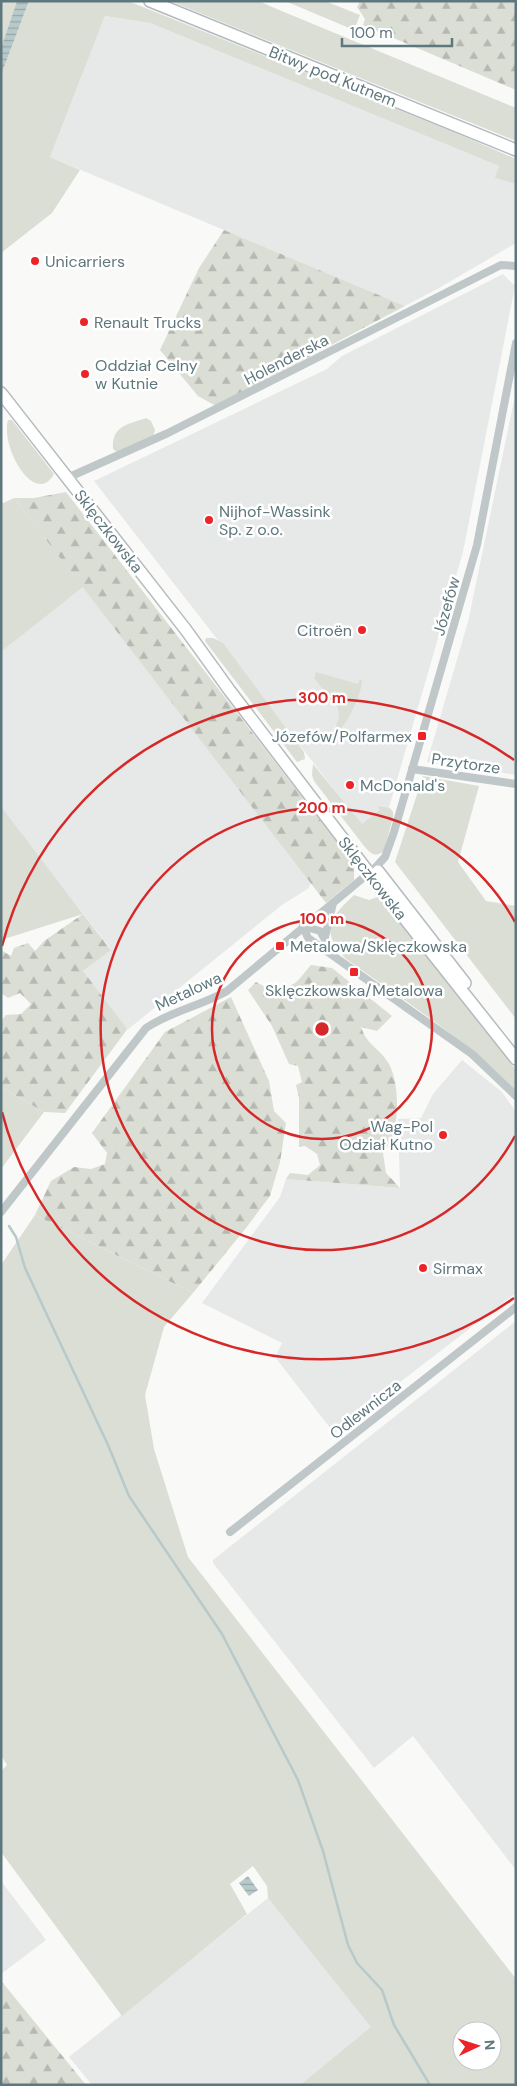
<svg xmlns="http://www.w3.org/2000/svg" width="517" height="2086" viewBox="0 0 517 2086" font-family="'DM Sans',sans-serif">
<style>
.built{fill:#e7e9e8}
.grass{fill:#dbded5;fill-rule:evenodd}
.forest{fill:url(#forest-firs)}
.water{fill:url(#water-rules)}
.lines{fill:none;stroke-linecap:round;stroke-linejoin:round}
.stream{stroke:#b7c9ca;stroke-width:2.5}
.primary-casing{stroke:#b3bbbe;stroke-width:14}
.minor{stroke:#c0c7c9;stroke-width:8}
.primary{stroke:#fff;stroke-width:11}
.ring{fill:none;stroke:#d62828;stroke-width:2.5}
.poi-dot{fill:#ec2427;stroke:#fff;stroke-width:2}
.labels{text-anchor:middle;stroke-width:5;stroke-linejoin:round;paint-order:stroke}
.street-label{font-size:16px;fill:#5e777d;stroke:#fff}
.poi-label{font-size:16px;fill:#5e777d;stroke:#fff;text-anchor:start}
.centre{fill:#d62828;stroke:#fff;stroke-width:2.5}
.ring-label{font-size:15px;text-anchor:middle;font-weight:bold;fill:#d62828;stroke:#fff;stroke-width:5;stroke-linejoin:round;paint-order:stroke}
</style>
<defs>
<pattern id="forest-firs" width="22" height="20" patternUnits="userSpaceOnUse" patternTransform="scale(1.25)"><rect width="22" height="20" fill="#dbded5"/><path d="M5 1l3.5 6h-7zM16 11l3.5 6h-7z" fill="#b5b9b2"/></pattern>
<pattern id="water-rules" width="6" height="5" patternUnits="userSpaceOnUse" patternTransform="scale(1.25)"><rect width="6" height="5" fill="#b7c9ca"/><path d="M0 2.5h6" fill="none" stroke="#98a8a9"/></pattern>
</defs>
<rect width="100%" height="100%" fill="#f9f9f7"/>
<g class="built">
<path d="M105 16 150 23 499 166 496 178 516 184V243L439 288 405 306 50 157Z"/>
<path d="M503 274 515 286 463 552 379 842V847L94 481 327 369 342 356Z"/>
<path d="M516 391V775L427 762 468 622Z"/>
<path d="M83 587 311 882 309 888 282 905 126 1031V1027L83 971 111 949 1 809V652Z"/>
<path d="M462 1060 502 1092 516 1112V1293L334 1433 275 1357 282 1343 202 1303 280 1197 286 1179 400 1188 398 1119 421 1118 433 1094Z"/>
<path d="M516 1321V1870L413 1736 374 1768 213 1563V1560Z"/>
<path d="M1 1881 46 1940 1 1974Z"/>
<path d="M268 1898 372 2027 300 2085H92L69 2057Z"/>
</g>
<g class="grass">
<path d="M1 1H17L1 48Z"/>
<path d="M29 1H128L456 133 516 159V184L495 178 499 166 150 23 105 16 50 157 80 170 52 213 1 253V75Z"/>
<path d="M170 1H259L272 7 516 108V141Z"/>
<path d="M285 1H325L360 15 354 30Z"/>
<path d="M146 418 151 421 155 430 153 437 117 452 113 449C112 425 127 425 146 418Z"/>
<path d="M8 420H12L54 474C35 508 0 447 8 420Z"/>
<path d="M14 498 83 587 1 652V504Z"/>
<path d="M206 638H213L223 643 304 752 305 759 297 762 205 641Z"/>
<path d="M316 672 358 684 360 679 362 681C362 692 349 721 341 728L336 726 339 718 338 708 314 678Z"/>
<path d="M313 764 362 824 380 810 377 806 390 808 393 812V817L384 851C375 858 371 854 364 846L314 781 312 775Z"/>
<path d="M423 776 479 786 458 862 486 901 516 906V1019L395 862Z"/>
<path d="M2 808 83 914 1 940Z"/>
<path d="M354 895 369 900 380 896 516 1070V1092C466 1040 405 1001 346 959 320 932 329 918 354 895Z"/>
<path d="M1 1087 44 1112 1 1169Z"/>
<path d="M35 1215 193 1293 164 1327 145 1395 154 1449 188 1557 516 1979V2085H300L371 2027 268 1898 267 1886 253 1866 230 1884 247 1914 122 2016 1 1852V1771L7 1765 1 1755V1265ZM462 2031H492V2061H462Z"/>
</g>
<g class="forest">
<path d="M360 1H516V90L363 25 365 19 357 7Z"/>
<path d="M224 230 405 306 216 406 198 396 160 350 199 268Z"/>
<path d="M66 492 354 864V880L326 903 14 498H34Z"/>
<path d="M83 914 111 950 83 971 126 1027V1031L65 1113 44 1112 1 1087V1021L6 1015 21 1014 31 1004 20 993 8 998 1 993V950L11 956 14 948 28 943 35 951 44 941Z"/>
<path d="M311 965 332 968 392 1016 377 1031 361 1027C368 1047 379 1047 389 1064 401 1086 400 1135 383 1153L386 1173 400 1188 286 1179 290 1173 308 1175 320 1165 317 1154 305 1146 299 1147V1098L296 1085 302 1082 298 1066 289 1064 272 1026 248 990 256 982 271 990C297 986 295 984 311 965Z"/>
<path d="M231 997 269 1081 274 1111 286 1123 280 1162 270 1196 246 1228 193 1293 35 1215 51 1181 74 1167 91 1169 105 1164 107 1153 92 1133 165 1032Z"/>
<path d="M3 1983 86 2085H1V1984Z"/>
</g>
<g class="water">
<path d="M17 1H29L1 75V48Z"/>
<path d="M248 1876 258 1890 249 1896 239 1883Z"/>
</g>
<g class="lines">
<path class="stream" d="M9 1226 16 1237 25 1268 108 1445 129 1496 222 1634 298 1780 323 1851 348 1945 357 1963 382 1990 394 2025 430 2085"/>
<defs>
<g id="primary">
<path d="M150 1 516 150"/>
<path d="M1 393 186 630 230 691 382 890 516 1059"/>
<path d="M378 871 465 983"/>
</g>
</defs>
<use href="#primary" class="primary-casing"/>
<g class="minor">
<path d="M67 478 168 433 501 265 516 266"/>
<path d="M412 769 516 784"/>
<path d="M303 926 308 938 472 1054 516 1096"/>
<path d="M303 926 320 931 334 955"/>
<path d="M325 937 333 903"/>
<path d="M1 1212 146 1028C171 1011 201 1006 227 991L375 868 385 857 394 832 477 545 516 343"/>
<path d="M230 1532 516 1307"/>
</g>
<use href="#primary" class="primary"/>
</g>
<g class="ring">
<circle cx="322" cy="1029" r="110"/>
<path d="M515 1136A221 221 0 1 1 515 922"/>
<path d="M514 1298A331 331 0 0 1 2 1112M2 946A331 331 0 0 1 514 760"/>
</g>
<g class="poi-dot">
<circle cx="35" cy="261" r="5"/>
<circle cx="84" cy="322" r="5"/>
<circle cx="85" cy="374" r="5"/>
<circle cx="209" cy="520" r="5"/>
<circle cx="362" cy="630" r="5"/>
<rect x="417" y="731" width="10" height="10" rx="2.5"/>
<circle cx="350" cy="785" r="5"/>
<rect x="275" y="941" width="10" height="10" rx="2.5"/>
<rect x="349" y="967" width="10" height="10" rx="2.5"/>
<circle cx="443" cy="1135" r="5"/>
<circle cx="423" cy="1268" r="5"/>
</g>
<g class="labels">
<g class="street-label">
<text transform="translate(333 76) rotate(22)" y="6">Bitwy pod Kutnem</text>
<text transform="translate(286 359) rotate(-27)" y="6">Holenderska</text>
<text transform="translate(109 531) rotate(52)" y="6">Sklęczkowska</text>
<text transform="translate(446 606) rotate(-74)" y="6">Józefów</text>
<text transform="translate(466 763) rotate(8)" y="6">Przytorze</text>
<text transform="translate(373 878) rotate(52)" y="6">Sklęczkowska</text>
<text transform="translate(188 991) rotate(-25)" y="6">Metalowa</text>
<text transform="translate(365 1409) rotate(-38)" y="6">Odlewnicza</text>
</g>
<g class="poi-label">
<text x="45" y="267">Unicarriers</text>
<text x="94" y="328">Renault Trucks</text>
<text x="95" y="371">Oddział Celny<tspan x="95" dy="18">w Kutnie</tspan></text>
<text x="219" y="517">Nijhof-Wassink<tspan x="219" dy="18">Sp. z o.o.</tspan></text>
<text x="352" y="636" text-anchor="end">Citroën</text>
<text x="412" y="742" text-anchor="end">Józefów/Polfarmex</text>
<text x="360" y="791">McDonald's</text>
<text x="290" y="952">Metalowa/Sklęczkowska</text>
<text x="354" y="996" text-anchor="middle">Sklęczkowska/Metalowa</text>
<text x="433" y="1132" text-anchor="end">Wag-Pol<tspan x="433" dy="18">Odział Kutno</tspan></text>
<text x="433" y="1274">Sirmax</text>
</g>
</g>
<circle cx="322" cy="1029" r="8" class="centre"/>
<g class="ring-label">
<text x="322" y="703">300 m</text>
<text x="322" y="813">200 m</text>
<text x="322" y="924">100 m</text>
</g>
<rect width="517" height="2086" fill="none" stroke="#5e777d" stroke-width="5"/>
<g transform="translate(477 2046) rotate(86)"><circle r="24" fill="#ffffff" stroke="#bfc9cb"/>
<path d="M0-4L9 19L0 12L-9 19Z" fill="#ec2427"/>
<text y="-8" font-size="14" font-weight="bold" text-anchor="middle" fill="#5e777d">N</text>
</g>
<path d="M342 38v8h110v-8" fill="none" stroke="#5e777d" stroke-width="2.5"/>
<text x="350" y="38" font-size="15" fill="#5e777d" stroke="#ffffff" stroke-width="4" paint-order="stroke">100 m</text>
</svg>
